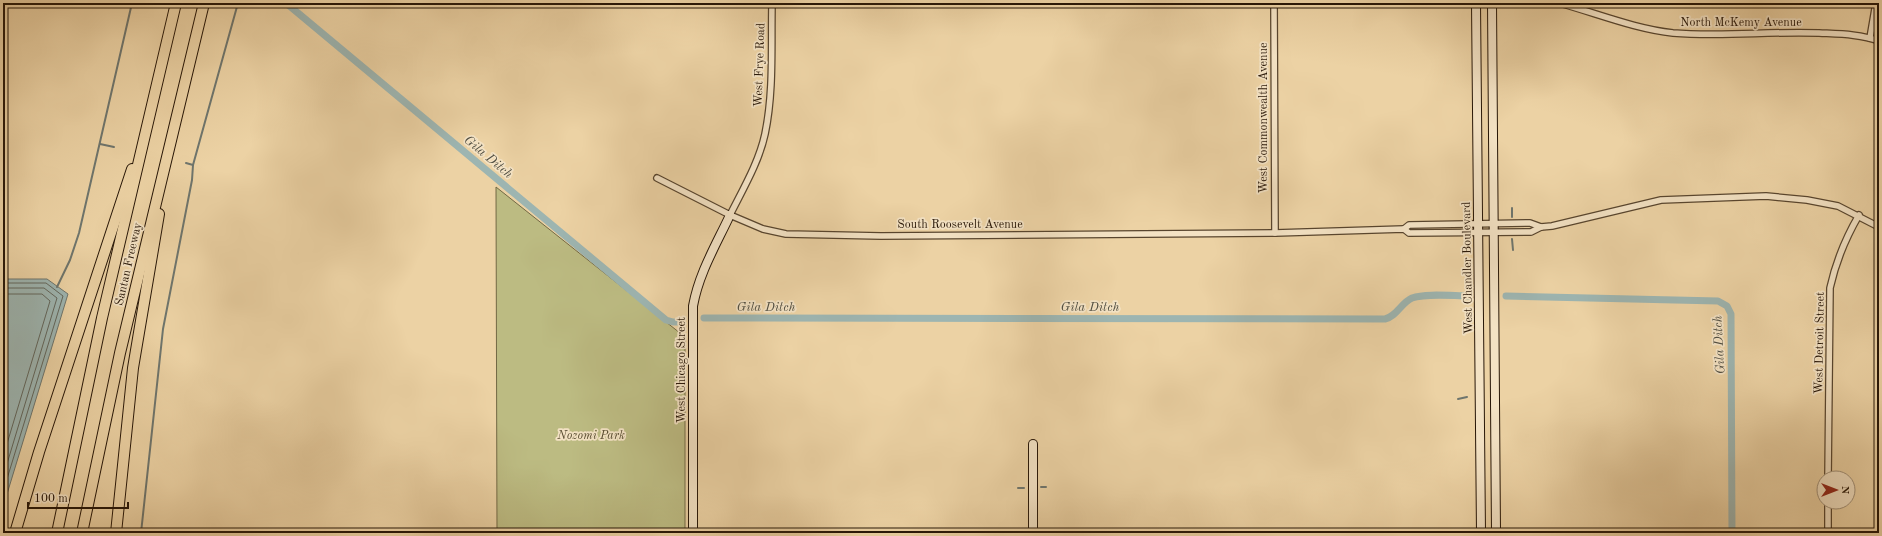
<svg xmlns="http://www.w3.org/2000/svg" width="1882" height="536" viewBox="0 0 1882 536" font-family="'Old Standard TT',serif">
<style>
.green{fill:#bcbb82;stroke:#726844}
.water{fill:#9db5b1;stroke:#6e756d}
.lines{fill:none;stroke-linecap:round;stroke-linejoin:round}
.shore{stroke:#62665c;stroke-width:1}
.stream{stroke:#6e756d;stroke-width:2}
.canal{stroke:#9db5b1;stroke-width:7}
.street-casing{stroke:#58452e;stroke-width:8}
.secondary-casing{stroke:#271607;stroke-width:10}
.highway-casing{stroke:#271607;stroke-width:12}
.street{stroke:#f3e2c4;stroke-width:5.5}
.secondary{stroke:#f3e2c4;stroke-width:8}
.highway{stroke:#ecd2a4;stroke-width:10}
.labels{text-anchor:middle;stroke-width:3.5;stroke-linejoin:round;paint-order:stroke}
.street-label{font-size:12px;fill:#271607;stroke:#f3e2c4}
.park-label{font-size:12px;font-style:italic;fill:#54482c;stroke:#f3e2c4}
.water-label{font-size:13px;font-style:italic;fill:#504e42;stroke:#f3e2c4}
</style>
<rect width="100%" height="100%" fill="#ecd2a4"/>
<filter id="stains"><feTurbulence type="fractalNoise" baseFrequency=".005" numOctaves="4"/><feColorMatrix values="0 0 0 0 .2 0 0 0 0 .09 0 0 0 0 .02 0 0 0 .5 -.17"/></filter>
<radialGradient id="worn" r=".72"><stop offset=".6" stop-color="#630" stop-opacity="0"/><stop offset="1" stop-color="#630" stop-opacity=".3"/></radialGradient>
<path class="green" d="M496 187 685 337V533H497Z"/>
<path class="water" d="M3 279H47L68 294 7 494 3 497Z"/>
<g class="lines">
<g class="shore">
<path d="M3 283H46L63 296 3 492"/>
<path d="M3 288H44L57 298 3 477"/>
<path d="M3 294H42L50 301 3 457"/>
</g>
<g class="stream">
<path d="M100 144 114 147"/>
<path d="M186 163 193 165"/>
<path d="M1512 208V217"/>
<path d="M1512 239 1513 250"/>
<path d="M57 287 70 260 79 233 132 3"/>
<path d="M1458 399 1467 397"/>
<path d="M1041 487H1046"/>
<path d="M1018 488H1024"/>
<path d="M141 533 163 329 192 180 193 165 238 3"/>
</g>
<g class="canal">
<path d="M286 3 666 320 673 322H679"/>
<path d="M1506 296 1718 301 1727 306 1731 314 1732 533"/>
<path d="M704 318 1385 319C1397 316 1401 303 1412 298 1426 293 1453 296 1469 296"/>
</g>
<defs>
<g id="street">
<path d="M772 3H791"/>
<path d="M1274 3 1275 233"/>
<path d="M1559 3C1596 13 1635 29 1673 33 1722 37 1771 31 1819 33 1839 34 1860 34 1879 41"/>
<path d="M1870 38 1876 3"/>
<path d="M657 178 730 215 763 229 786 234 881 236 1275 233 1404 229 1409 233 1531 232 1541 227 1552 226 1661 200 1766 196 1807 200 1838 206 1879 227"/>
<path d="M730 215C743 189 759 162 765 134 774 91 771 46 772 3"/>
<path d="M1404 229 1409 225 1530 223 1541 227"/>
<path d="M1828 478 1830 288C1836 261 1845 239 1859 215"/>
<path d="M1828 533V502"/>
</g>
<g id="secondary">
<path d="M1476 3 1481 533"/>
<path d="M1492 3 1496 533"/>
<path d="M693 533V306C699 273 716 245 730 215"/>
<path d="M1033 533V444"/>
</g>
<g id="highway">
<path d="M15 533 39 452 132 169"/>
<path d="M57 533 102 318 176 3"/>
<path d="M82 533 120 353 204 3"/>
<path d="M116 533 133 368 159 214"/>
</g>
</defs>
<use href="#street" class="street-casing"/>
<use href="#secondary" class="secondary-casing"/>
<use href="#highway" class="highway-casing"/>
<use href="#street" class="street"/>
<use href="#secondary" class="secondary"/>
<use href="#highway" class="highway"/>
</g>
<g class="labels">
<g class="street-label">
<text x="1741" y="26">North McKemy Avenue</text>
<text transform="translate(759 65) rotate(-88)" y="4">West Frye Road</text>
<text transform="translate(1263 118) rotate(-90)" y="4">West Commonwealth Avenue</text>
<text x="960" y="228">South Roosevelt Avenue</text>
<text transform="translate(128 264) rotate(-77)" y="4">Santan Freeway</text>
<text transform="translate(1467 268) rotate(-91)" y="4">West Chandler Boulevard</text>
<text transform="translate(1819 343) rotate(-89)" y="4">West Detroit Street</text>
<text transform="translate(681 370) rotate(-90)" y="4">West Chicago Street</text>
</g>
<g class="park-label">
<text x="591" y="439">Nozomi Park</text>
</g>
<g class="water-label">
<text transform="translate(489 156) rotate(40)" y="5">Gila Ditch</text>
<text x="766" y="311">Gila Ditch</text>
<text x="1090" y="311">Gila Ditch</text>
<text transform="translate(1718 345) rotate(-93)" y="5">Gila Ditch</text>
</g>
</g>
<rect width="1882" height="536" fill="none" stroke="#ecd2a4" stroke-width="16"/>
<rect x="4" y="4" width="1874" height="528" fill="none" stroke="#271607" stroke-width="2"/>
<rect x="8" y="8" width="1866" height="520" fill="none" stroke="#271607"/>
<g transform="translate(1836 490) rotate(90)"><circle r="19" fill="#f3e2c4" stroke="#a19078"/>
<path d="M0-3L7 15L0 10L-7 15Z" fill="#8f2418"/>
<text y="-6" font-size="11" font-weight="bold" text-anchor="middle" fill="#271607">N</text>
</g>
<path d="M28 502v6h100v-6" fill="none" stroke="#271607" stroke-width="2"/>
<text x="34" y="502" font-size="12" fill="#271607" stroke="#f3e2c4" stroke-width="3" paint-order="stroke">100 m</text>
<rect width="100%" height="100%" filter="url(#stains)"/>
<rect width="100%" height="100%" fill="url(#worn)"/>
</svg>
